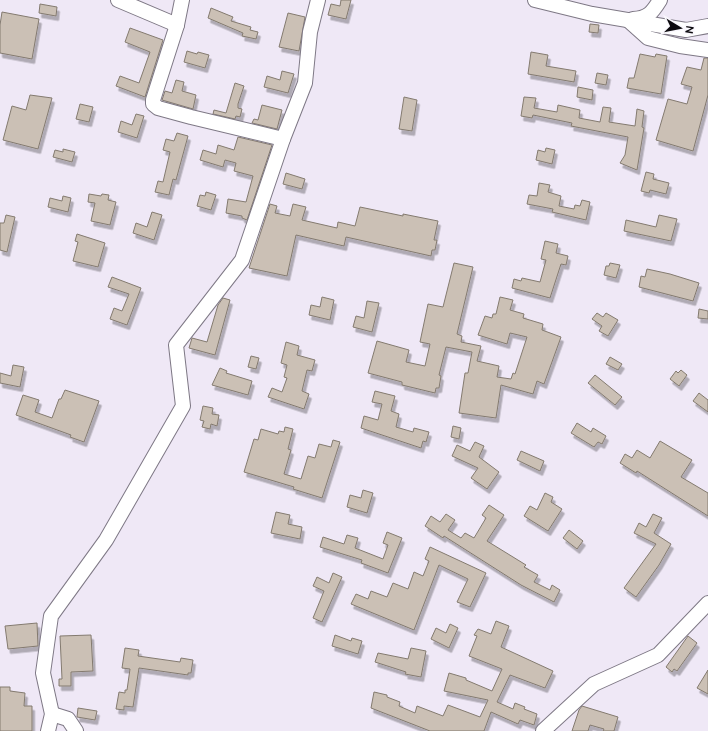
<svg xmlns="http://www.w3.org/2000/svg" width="708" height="731" viewBox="0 0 708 731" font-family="Ubuntu,sans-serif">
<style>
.building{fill:#cbc0b5;stroke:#837a6f;filter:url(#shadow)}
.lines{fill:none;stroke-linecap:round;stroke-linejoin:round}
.minor-casing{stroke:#7e7885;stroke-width:16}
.minor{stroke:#fff;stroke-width:14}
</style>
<defs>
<filter id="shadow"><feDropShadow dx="2.5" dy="4.5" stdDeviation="0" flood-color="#0004"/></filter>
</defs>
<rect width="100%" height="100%" fill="#efe8f6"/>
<g class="building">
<path d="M341 0H351L346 19 328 15 331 4 340 6Z"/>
<path d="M40 4 57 7 56 16 39 13Z"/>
<path d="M211 8 233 17 231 21 251 27 250 30 258 32 256 39 242 36 243 33 208 18Z"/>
<path d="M2 12 39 19 32 59 0 53V25Z"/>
<path d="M288 13 305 17 299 51 279 47Z"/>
<path d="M590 24 599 25 598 33 589 32Z"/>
<path d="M130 28 163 40 145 97 116 86 120 76 139 83 150 52 125 42Z"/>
<path d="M187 51 197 54 198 52 209 55 205 68 184 62Z"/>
<path d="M531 52 548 55 546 66 576 71 574 82 528 74Z"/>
<path d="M640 54 655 57 656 54 667 56 661 94 627 88 629 78H634Z"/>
<path d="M704 58H708V95L693 151 656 140 668 99 687 104 692 87 681 84 687 67 701 70Z"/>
<path d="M282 71 294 74 288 93 264 87 267 76 280 80Z"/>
<path d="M597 73 608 75 606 85 595 83Z"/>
<path d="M176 80 184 82 182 91 196 95 193 109 162 100 165 91 172 93Z"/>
<path d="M235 83 244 86 238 104V108L242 109 240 117 236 116 235 119 213 114 214 110 226 113Z"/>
<path d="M578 87 593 90 592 100 577 97Z"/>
<path d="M30 95 52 98 38 149 3 140 12 106 26 110Z"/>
<path d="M404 97 417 100 412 131 399 129Z"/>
<path d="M524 97 536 98 534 108 557 112 558 105 580 110 579 118 600 122 603 107 611 108 609 122 635 126 637 109 644 111 642 127 644 128 637 170 620 163 625 155 628 137 571 126 572 123 533 115 532 118 521 116Z"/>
<path d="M80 104 93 107 89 122 76 119Z"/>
<path d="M262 105 282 110 277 129 252 123 254 119 258 120Z"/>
<path d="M136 114 144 116 137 138 118 132 121 121 132 125Z"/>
<path d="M177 133 188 136 176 180 173 179 169 195 155 192 158 181 163 182 170 152 163 150 166 139 174 141Z"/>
<path d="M238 137 272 145 247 220 242 218V216L226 213 228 199 246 202 253 176 234 171 236 163 225 160 223 167 200 160 203 150 216 154 218 145 234 150Z"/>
<path d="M546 148 555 150 552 164 536 160 538 150 545 152Z"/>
<path d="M63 149 75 152 72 162 53 157 55 150 63 152Z"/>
<path d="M646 172 654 174 653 179 669 183 666 194 650 190 649 193 641 191Z"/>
<path d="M286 173 305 179 302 189 283 184Z"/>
<path d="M539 183 550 185 548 192 561 196 559 206 574 209 575 205 580 206 582 200 590 202 586 220 552 212 553 209 527 204 529 195 537 196Z"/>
<path d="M206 192 216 195 211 210 197 206 200 195 205 196Z"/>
<path d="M89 194 101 196 102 194 109 195 108 200 116 202 110 225 91 221 95 203 88 202Z"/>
<path d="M63 196 71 198 68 212 48 207 50 198 62 201Z"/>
<path d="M270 204 277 206 275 213 290 216 293 204 306 207 302 220 337 228 338 222 355 226 360 207 403 216V214L438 221 434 240H437L435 250H432L431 256 346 237 344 246 296 235 287 276 249 268Z"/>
<path d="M152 212 162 215 154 240 133 233 136 223 147 227Z"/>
<path d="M6 215 15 217 7 252 0 250V223H4Z"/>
<path d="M659 215 677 219 671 241 624 231 626 220 656 227Z"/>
<path d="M77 234 105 243 98 267 73 261 78 242 75 241Z"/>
<path d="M545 241 558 244 556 253 568 256 566 265 561 264 550 298 512 288 514 279 521 281 522 278 540 282 546 260 541 259Z"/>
<path d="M454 263 473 267 457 334 462 336 461 342 481 346 477 361 499 366 497 377 511 379 513 373 515 374 527 337 510 333 507 344 478 335 485 316 492 318 493 314H496L500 297 513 300 510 310 524 314 523 318 543 324 542 330 561 337 544 384 537 381 533 394 501 385 496 418 459 413 465 373H468L472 352 446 347 439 375 441 376 439 388H436L435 393 402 385V382L368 373 377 341 409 350 406 362 425 366 430 344 420 342 428 304 443 307Z"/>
<path d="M610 263 620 265 616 278 604 275 606 266H609Z"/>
<path d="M647 269 670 274 699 283 693 301 639 287 641 276 645 277Z"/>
<path d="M112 277 141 288 127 325 110 319 114 308 122 311 129 294 108 287Z"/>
<path d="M322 297 334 300 330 320 309 315 311 305 320 307Z"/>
<path d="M223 298 230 300 215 355 189 348 192 338 207 342 218 305Z"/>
<path d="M367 301 379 303 372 332 353 327 356 316 364 318Z"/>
<path d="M699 309 708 311V319L698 318Z"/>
<path d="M597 313 603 317 606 313 618 320 608 336 599 331 602 326 592 319Z"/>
<path d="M286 342 299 346 297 355 315 360 312 371 307 370 302 391 309 394 304 409 268 397 272 388 282 392 287 378 284 377 287 365 281 363Z"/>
<path d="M251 356 259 358 256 369 248 367Z"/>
<path d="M610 357 622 364 618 370 606 364Z"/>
<path d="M13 365 24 367 20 387 0 383V373L11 376Z"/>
<path d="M220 368 227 371 226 373 252 381 248 395 212 385Z"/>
<path d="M681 370 687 375 679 386 670 379 676 371 678 373Z"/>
<path d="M595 375 622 397 615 405 588 383Z"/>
<path d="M65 390 99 401 84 442 70 437 71 435 16 415 23 395 39 400 35 412 52 418 59 399H61Z"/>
<path d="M375 391 395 396 391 411 399 414 396 427 413 432 414 428 429 432 426 442 423 441 421 448 361 428 364 416 378 420 382 404 372 402Z"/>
<path d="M699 393 708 400V412L693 401Z"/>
<path d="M203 406 213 408 212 414 219 415 217 426 211 424 210 429 202 427 204 421 200 420Z"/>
<path d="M577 423 591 432 593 428 606 436 602 444 598 442 594 447 571 433Z"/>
<path d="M453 426 461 428 459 439 451 437Z"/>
<path d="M285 427 293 429 288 449 291 450 284 474 301 479 308 456 315 458 319 444 331 447 333 440 340 442 322 498 293 489 294 487 244 472 254 439 258 440 261 429 278 434 279 431 284 432Z"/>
<path d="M660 441 692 460 681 477 708 493V516L637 471 636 473 620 463 625 454 632 458 637 450 650 458Z"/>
<path d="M475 442 484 446 479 457 499 472 487 489 471 478 478 468 452 456 457 445 470 451Z"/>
<path d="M521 451 544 461 540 471 517 460Z"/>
<path d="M363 490 373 493 367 513 347 507 350 495 361 498Z"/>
<path d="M545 493 553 497 551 502 562 509 548 531 524 516 530 506 537 510Z"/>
<path d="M489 505 504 515 487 541 526 565 524 567 538 575 534 582 550 590 552 585 560 590 554 602 521 585 444 536 443 538 425 526 431 516 440 522 446 514 455 520 448 530 461 538 465 533 474 538 486 518 482 515Z"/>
<path d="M276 512 290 515 288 524 302 527 300 539 271 533Z"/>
<path d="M653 514 662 518 654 533 671 544 659 565 636 597 624 588 656 544 634 533 639 523 646 527Z"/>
<path d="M569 530 583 541 577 549 563 538Z"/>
<path d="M387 532 402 538 388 573 361 563 362 560 320 547 323 537 344 544 347 535 358 538 355 548 383 559 388 545 383 543Z"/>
<path d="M430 547 486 573 470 607 457 602 468 579 439 565 414 630 351 604 356 594 368 599 371 591 387 597 393 583 408 589 414 572 423 576 429 561 425 559Z"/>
<path d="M333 573 342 577 322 622 313 618 324 591 313 586 317 577 329 583Z"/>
<path d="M496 621 509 626 501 647 553 671 545 688 510 675 497 702 513 709 515 703 525 707 524 709 537 714 534 725 520 720 518 724 491 712 484 731H430L371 708 374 692 387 695V697L400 702 399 706 415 713 417 706 443 716 448 705 480 717 488 700 444 691 449 673 466 678V680L492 691 502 669 469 656 477 636 474 635 478 629 491 634Z"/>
<path d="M37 623 38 646 8 649 5 626Z"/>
<path d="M450 624 458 628 449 648 431 639 436 628 446 633Z"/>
<path d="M91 635 93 671 71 672V686H59V679H62L60 636Z"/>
<path d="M335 635 351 641 352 638 362 641 358 654 332 646Z"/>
<path d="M688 636 697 643 677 671 674 669 672 672 666 667Z"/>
<path d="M125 648 139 650 138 656 180 662 181 658 193 660 191 673H188V675L139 668 133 707 124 706V710L116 709 119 692 125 693V690H127L130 669 122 668Z"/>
<path d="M411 648 426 651 421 677 405 674 406 672 375 662 378 653 408 659Z"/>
<path d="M708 670V694L697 688Z"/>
<path d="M0 687H10V691L25 693 24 706H32V731H0Z"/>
<path d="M582 706 618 717 614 731H603L604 729 590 725 588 731H572L579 710Z"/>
<path d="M78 708 97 711 95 720 77 717Z"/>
</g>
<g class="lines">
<defs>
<g id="minor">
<path d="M118 0 177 25"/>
<path d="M182 0 177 25 153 100V104L158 108 191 117 283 139"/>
<path d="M535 0 592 14 686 30 708 26"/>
<path d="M633 19C648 18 652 13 660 0"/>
<path d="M629 21 648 38 680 46 708 50"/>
<path d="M52 714 68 719 76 731"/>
<path d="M48 731 52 714 43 673 51 616 106 540 183 406 176 345 242 260 283 139 305 83 310 32 318 0"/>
<path d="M543 731 594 684 658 655 708 603"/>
</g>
</defs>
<use href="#minor" class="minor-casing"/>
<use href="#minor" class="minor"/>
</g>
<g transform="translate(680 28) rotate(100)" stroke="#faf8fd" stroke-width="3" paint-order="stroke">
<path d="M0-3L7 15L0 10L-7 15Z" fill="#0d0b0f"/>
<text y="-6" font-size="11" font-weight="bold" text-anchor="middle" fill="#0d0b0f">N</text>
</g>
</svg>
